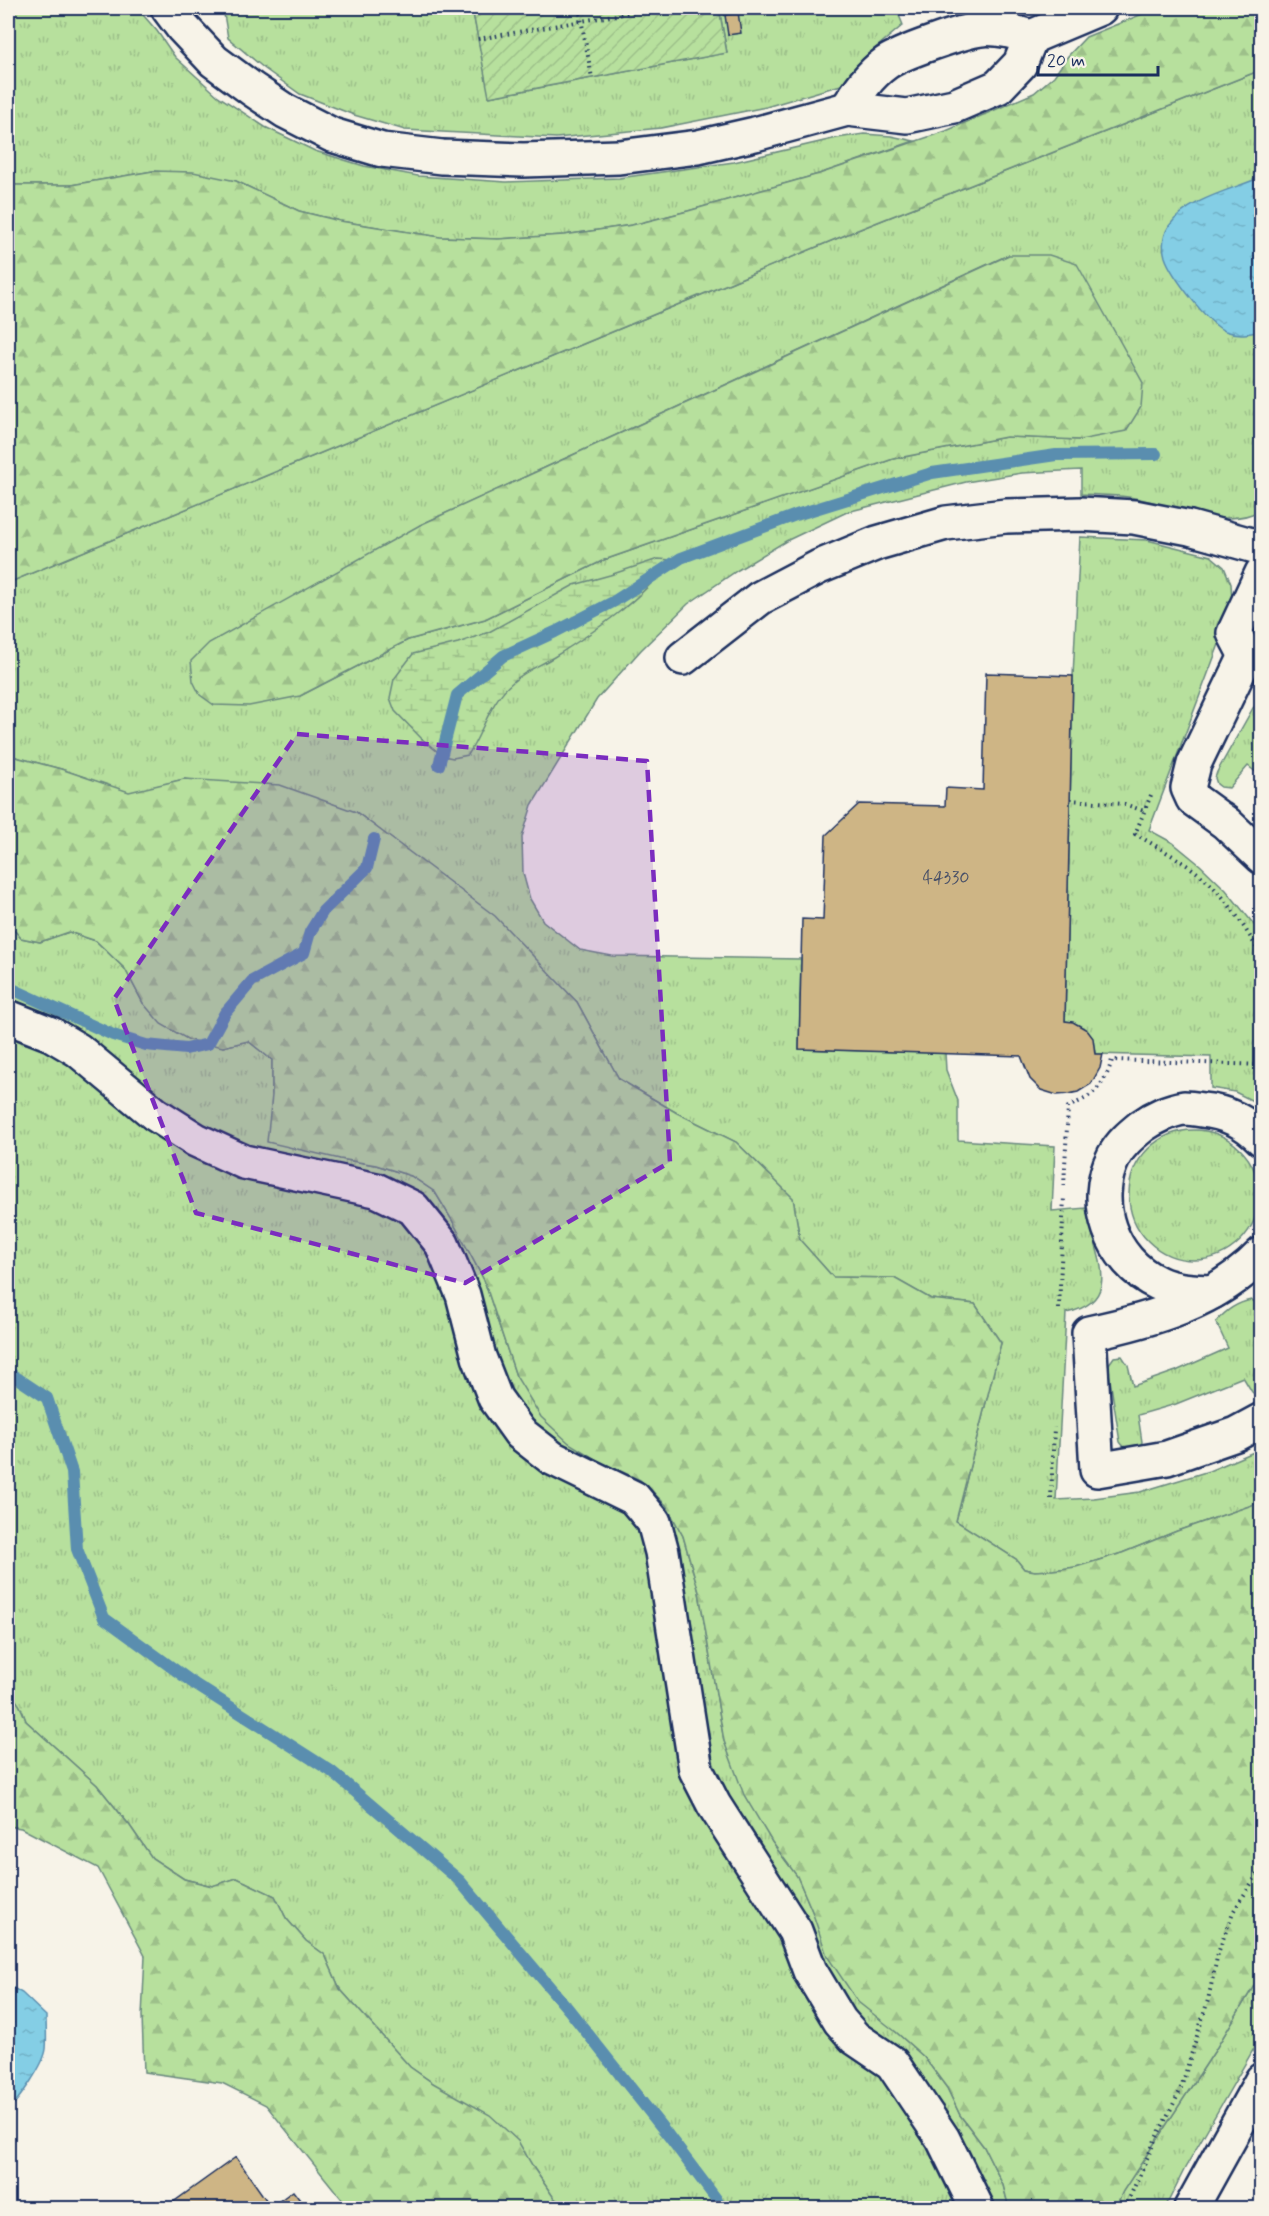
<svg xmlns="http://www.w3.org/2000/svg" width="1269" height="2216" viewBox="0 0 1269 2216" font-family="Mynerve,sans-serif">
<style>
.grass{fill:url(#grass-tufts);stroke:#69887e;stroke-width:1.5;fill-rule:evenodd}
.forest{fill:url(#forest-firs);stroke:#69887e;stroke-width:1.5}
.wetland{fill:url(#wetland-marsh);stroke:#69887e;stroke-width:1.5}
.garden{fill:url(#garden-furrows);stroke:#69887e;stroke-width:1.5}
.water{fill:url(#water-ripples);stroke:#5a8eaf;stroke-width:1.5}
.lines{fill:none;stroke-linecap:round;stroke-linejoin:round}
.stream{stroke:#5a8eaf;stroke-width:12}
.building{fill:#ceb585;stroke:#1b2f5e;stroke-width:1.5}
.minor-casing{stroke:#1b2f5e;stroke-width:38}
.path{stroke:#1b2f5e;stroke-width:4;stroke-dasharray:1.5 4.5;stroke-linecap:butt}
.minor{stroke:#f7f3e8;stroke-width:33}
.marked{fill:#7b2cbf;fill-opacity:0.2;stroke:#7b2cbf;stroke-width:4.5;stroke-dasharray:12 8;stroke-linejoin:round}
.labels{text-anchor:middle;stroke-width:5;stroke-linejoin:round;paint-order:stroke}
.number-label{font-size:18px;fill:#485068}
</style>
<defs>
<pattern id="grass-tufts" width="24" height="20" patternUnits="userSpaceOnUse" patternTransform="scale(1.5)"><rect width="24" height="20" fill="#b7e09d"/><path d="M3 7l-1-3M5 7V3M7 7l1-3M15 17l-1-3M17 17v-4M19 17l1-3" fill="none" stroke="#9dc08a"/></pattern>
<pattern id="forest-firs" width="22" height="20" patternUnits="userSpaceOnUse" patternTransform="scale(1.5)"><rect width="22" height="20" fill="#b7e09d"/><path d="M5 1l3.5 6h-7zM16 11l3.5 6h-7z" fill="#9dc08a"/></pattern>
<pattern id="wetland-marsh" width="20" height="14" patternUnits="userSpaceOnUse" patternTransform="scale(1.5)"><rect width="20" height="14" fill="#b7e09d"/><path d="M1 5h8M5 5V1M11 12h8M15 12V8" fill="none" stroke="#9dc08a"/></pattern>
<pattern id="garden-furrows" width="10" height="10" patternUnits="userSpaceOnUse" patternTransform="scale(1.5)"><rect width="10" height="10" fill="#b7e09d"/><path d="M-1 1l2-2M0 10L10 0M9 11l2-2" fill="none" stroke="#9dc08a"/></pattern>
<pattern id="water-ripples" width="26" height="14" patternUnits="userSpaceOnUse" patternTransform="scale(1.5)"><rect width="26" height="14" fill="#84cee5"/><path d="M2 4q2-2 4 0t4 0M15 11q2-2 4 0t4 0" fill="none" stroke="#71b1c7"/></pattern>
</defs>
<rect width="100%" height="100%" fill="#f7f3e8"/>
<filter id="ink" filterUnits="userSpaceOnUse"><feTurbulence type="fractalNoise" baseFrequency=".0167" numOctaves="2"/><feDisplacementMap in="SourceGraphic" scale="12" xChannelSelector="R" yChannelSelector="G"/><feConvolveMatrix kernelMatrix="1 2 1 2 8 2 1 2 1" color-interpolation-filters="sRGB"/></filter>
<g filter="url(#ink)">
<g class="grass">
<path d="M8 8H137L157 31 175 57 218 96 265 127 315 151 364 166 418 176 506 182 619 178 734 162 837 138 864 134 891 136 914 141 819 174 688 211 632 225 564 235 498 239 440 237 340 221 299 211 236 181 153 171 71 185H8Z"/>
<path d="M223 8H472L490 97 727 53 719 8H896L903 25 866 56 841 85 766 107 661 128 556 138 405 130 354 115 300 94 265 69 228 38Z"/>
<path d="M1261 70V510C1222 532 1170 502 1128 497 1113 495 1097 495 1081 494V470L1022 473 966 482 847 512 786 541 738 570 688 604 641 650 597 699 532 805 522 837 523 873 530 899 543 921 580 950 612 956 801 959 799 1049 945 1053 946 1070 958 1101V1140L1055 1146 1052 1211 1086 1208C1092 1248 1128 1300 1066 1313L1056 1500 1094 1498 1140 1492 1209 1471 1261 1449V1502L1177 1531 1122 1553 1076 1567 1053 1570 1035 1571 1024 1569 1016 1559 956 1521 1001 1343 975 1304 931 1299 894 1278 833 1277 800 1240 793 1198 736 1142 677 1113 619 1079 577 1002 424 864 356 812 184 779 129 793 61 769 8 755V583L855 231ZM1008 255 1080 440 1006 437 893 459 604 560 485 619 408 640 300 696 420 525Z"/>
<path d="M1080 537 1147 540 1211 556 1224 567 1231 584 1232 599 1224 631 1149 830 1173 843 1200 865 1226 890 1261 933V1105L1235 1092 1211 1088V1057L1095 1054C1094 1034 1085 1024 1065 1021L1073 676Z"/>
<path d="M1259 703 1262 704 1261 776 1248 766 1229 788 1221 787 1217 784 1215 778 1217 772 1253 708Z"/>
<path d="M8 923 21 938 40 942 69 932 96 941 125 969 143 1003 223 1047 248 1041 272 1060V1095L340 1159 376 1165 411 1176 435 1192 452 1220 484 1280 516 1376 600 1462 640 1480 666 1505 683 1536 699 1592 724 1741 772 1842 797 1876 812 1911 896 2032 924 2057 947 2088 960 2115 984 2147 1003 2185 1009 2208H568L554 2198 535 2170 433 2083 410 2067 340 1989 325 1955 306 1941 286 1918 275 1896 237 1878 213 1886 184 1879 152 1858 130 1826 97 1785 26 1721C22 1710 18 1700 8 1694Z"/>
<circle cx="1194" cy="1195" r="65"/>
<path d="M1251 1300 1261 1304V1396L1258 1397 1252 1392 1243 1377 1176 1404 1138 1415 1142 1442 1138 1449 1124 1447 1120 1442 1109 1373V1364L1114 1357 1122 1356 1128 1365 1133 1386 1176 1371 1228 1348 1216 1322C1226 1310 1236 1303 1251 1300Z"/>
<path d="M1261 1974V2036L1185 2168 1165 2208H1115L1123 2191 1214 2052Z"/>
</g>
<g class="forest">
<path d="M1157 8H1261V70L855 231 8 583V185H71L153 171 193 172 236 181 299 211 340 221 440 237 498 239 564 235 632 225 688 211 819 174 946 131 1034 93 1054 76 1068 56 1086 37Z"/>
<path d="M1009 255H1049L1077 264 1143 383 1141 407 1126 431 1080 440 1006 437 893 459 604 560 485 619 408 640 300 696 249 706 214 705 200 695 193 681 191 661 209 643 420 525Z"/>
<path d="M8 755 61 769 129 792 184 779 280 785 356 812 495 916 577 1002 619 1079 677 1113 736 1142 793 1198 800 1240 833 1277 894 1278 931 1299 975 1304 1001 1343 956 1521 1016 1559 1024 1569 1035 1571 1053 1570 1076 1567 1122 1553 1177 1531 1261 1502V1974L1214 2052 1123 2191 1115 2208H1009L1003 2185 984 2147 960 2115 947 2088 924 2057 896 2032 858 2002 827 1956 812 1911 797 1876 772 1842 744 1795 724 1741 699 1592 683 1536 666 1505 640 1480 600 1462 569 1443 541 1417 516 1376 484 1280 452 1220 435 1192 411 1176 376 1165 340 1159 267 1142 272 1095V1060L248 1041 223 1047 189 1040 161 1024 143 1003 125 969 96 941 69 932 40 942 21 938 8 923Z"/>
<path d="M8 1694C19 1700 22 1710 26 1721L97 1785 130 1826 152 1858 184 1879 212 1886 237 1878 275 1896 286 1918 306 1941 325 1955 340 1989 410 2067 433 2083 490 2115 518 2141 535 2170 554 2198 568 2208H349L266 2105 222 2083 144 2072 142 2016 145 1956 98 1868 21 1828 8 1826Z"/>
</g>
<path class="wetland" d="M658 559 671 560C643 599 594 632 554 657 541 665 525 671 514 681 490 700 484 730 468 755L453 758 443 756 422 739 395 711 390 698 394 679 413 654 458 643 489 632 574 585 610 575Z"/>
<path class="garden" d="M472 8H719L727 53 489 97Z"/>
<g class="water">
<path d="M1261 177V331C1249 334 1238 336 1225 331 1208 324 1171 275 1165 257 1162 246 1163 235 1169 226 1189 198 1232 190 1261 177Z"/>
<path d="M8 1985 22 1993 46 2016C46 2027 47 2038 46 2049 44 2065 19 2100 8 2110Z"/>
</g>
<g class="lines">
<g class="stream">
<path d="M439 765 457 695 503 656 555 632 613 602 681 558 796 515 932 473 1056 455 1156 454"/>
<path d="M8 987 113 1035 146 1045 186 1049 208 1044 225 1013 252 981 304 953 310 932 323 911 367 868 374 839"/>
<path d="M8 1372 47 1398 72 1472 77 1549 104 1618 196 1685 331 1771 459 1880 569 2010 668 2135 723 2208"/>
</g>
</g>
<g class="building">
<path d="M738 12 741 33 728 35 725 15Z"/>
<path d="M986 673 1073 676 1065 1021 1073 1022 1087 1030 1093 1038 1095 1054H1103L1100 1068 1091 1084 1078 1092 1069 1094 1057 1095 1041 1090 1030 1079 1021 1056 799 1049 802 919 823 920 826 835 859 804 945 806 946 788 983 790Z"/>
<path d="M236 2157 271 2207 293 2191 306 2208H165Z"/>
</g>
<g class="lines">
<defs>
<g id="minor">
<path d="M168 8 183 28 214 61 252 89 285 111 332 135 382 150 442 157 523 160 619 157 698 147 755 134 847 109 907 116 954 106 998 87 1020 64 1031 37"/>
<path d="M847 109C858 92 869 75 886 63 900 53 963 31 981 29 997 27 1015 32 1031 37L1100 8"/>
<path d="M1246 656 1194 764 1188 788 1193 799 1226 823 1262 857"/>
<path d="M1246 656 1234 633 1262 573"/>
<path d="M683 658 760 598 819 567 877 543 946 523 1006 516 1080 514 1134 517 1190 528 1262 548"/>
<path d="M8 1017 51 1034 78 1050 155 1114 196 1140 244 1162 376 1190 413 1208 442 1244 463 1295 479 1357 495 1398 520 1433 552 1458 634 1498 654 1522 662 1552 696 1770 714 1805 795 1931 810 1971 840 2021 855 2038 892 2063 943 2139 977 2208"/>
<path d="M1262 1254C1216 1302 1151 1320 1089 1333L1097 1470 1167 1458 1236 1434 1262 1420"/>
<path d="M1212 1292C1194 1291 1175 1291 1158 1283 1111 1261 1090 1202 1114 1156 1121 1143 1131 1135 1142 1126 1153 1118 1170 1110 1184 1108 1190 1108 1196 1109 1202 1110 1226 1112 1246 1122 1262 1139"/>
<path d="M1191 2208 1262 2080"/>
</g>
</defs>
<use href="#minor" class="minor-casing"/>
<g class="path">
<path d="M579 8 592 78"/>
<path d="M726 8V10"/>
<path d="M478 39 657 8"/>
<path d="M1151 795 1135 834C1159 848 1186 862 1206 880 1230 901 1245 929 1262 956"/>
<path d="M1070 800 1124 804 1144 811"/>
<path d="M1064 1186 1068 1107C1093 1096 1104 1087 1112 1060L1262 1065"/>
<path d="M1059 1309 1064 1197"/>
<path d="M1051 1499 1054 1427"/>
<path d="M1125 2208 1156 2138 1180 2091 1208 2000 1218 1953 1233 1912 1262 1867"/>
</g>
<use href="#minor" class="minor"/>
</g>
</g>
<path class="marked" d="M297 734 647 761 670 1162 465 1283 196 1213 114 999Z"/>
<g class="labels">
<g class="number-label">
<text x="946" y="883">44330</text>
</g>
</g>
<rect width="1269" height="2216" fill="none" stroke="#f7f3e8" stroke-width="30"/>
<rect x="15" y="15" width="1239" height="2186" fill="none" stroke="#1b2f5e" stroke-width="2" filter="url(#ink)"/>
<path d="M1038 66v9h120v-9" fill="none" stroke="#1b2f5e" stroke-width="3"/>
<text x="1047" y="66" font-size="18" fill="#1b2f5e" stroke="#f7f3e8" stroke-width="4.5" paint-order="stroke">20 m</text>
</svg>
